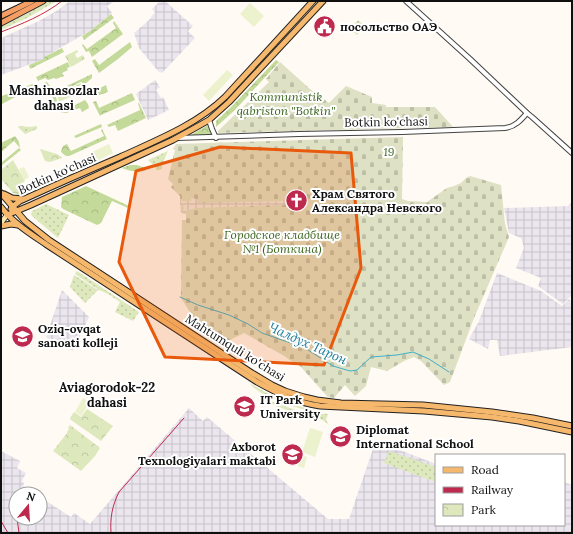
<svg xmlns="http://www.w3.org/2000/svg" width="573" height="534" viewBox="0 0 573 534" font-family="Lora,serif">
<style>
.industrial{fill:url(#industrial-grid)}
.grass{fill:url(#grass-dots)}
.forest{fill:url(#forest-crowns)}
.cemetery{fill:url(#cemetery-stones)}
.park{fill:url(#park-crowns)}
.pitch{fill:#ecf1ce}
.plaza{fill:url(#plaza-grid)}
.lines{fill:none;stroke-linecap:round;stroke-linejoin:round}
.stream{stroke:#40b0cb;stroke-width:1}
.tertiary-casing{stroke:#434343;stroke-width:6}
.secondary-casing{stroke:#323232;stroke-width:6}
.primary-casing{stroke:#212121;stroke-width:7}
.trunk-casing{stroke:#212121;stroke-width:7}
.tertiary{stroke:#fff;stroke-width:4}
.secondary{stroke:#fde5af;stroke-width:4.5}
.primary{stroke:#f6b86c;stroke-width:5}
.trunk{stroke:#f49e65;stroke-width:5}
.rail{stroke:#be294e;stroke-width:1}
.marked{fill:#e8590c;fill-opacity:0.2;stroke:#e8590c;stroke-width:3;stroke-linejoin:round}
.labels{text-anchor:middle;stroke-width:4;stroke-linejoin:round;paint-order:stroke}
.poi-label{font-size:12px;font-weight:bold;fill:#101010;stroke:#fff;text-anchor:start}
.park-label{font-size:12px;font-style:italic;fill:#3d6720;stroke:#fff}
.street-label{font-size:12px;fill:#101010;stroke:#fff}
.neighbourhood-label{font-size:13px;font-weight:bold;fill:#101010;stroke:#fff}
.water-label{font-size:13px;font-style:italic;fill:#1a7b99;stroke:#fff}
</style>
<defs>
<pattern id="industrial-grid" width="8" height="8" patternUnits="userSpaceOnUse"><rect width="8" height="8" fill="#ebe5ee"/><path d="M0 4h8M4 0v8" fill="none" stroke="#c8c3cb"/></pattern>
<pattern id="grass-dots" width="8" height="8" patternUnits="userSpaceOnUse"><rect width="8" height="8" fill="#dde9bc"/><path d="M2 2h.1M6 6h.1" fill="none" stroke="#bdc7a1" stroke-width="1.8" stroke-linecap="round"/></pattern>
<pattern id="forest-crowns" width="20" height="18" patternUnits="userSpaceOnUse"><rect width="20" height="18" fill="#c4da9b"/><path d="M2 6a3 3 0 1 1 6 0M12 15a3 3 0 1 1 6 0" fill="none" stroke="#a7ba84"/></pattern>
<pattern id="cemetery-stones" width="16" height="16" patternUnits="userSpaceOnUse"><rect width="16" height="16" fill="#dee1c3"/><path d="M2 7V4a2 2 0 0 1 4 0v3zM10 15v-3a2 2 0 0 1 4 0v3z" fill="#bdc0a6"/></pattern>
<pattern id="park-crowns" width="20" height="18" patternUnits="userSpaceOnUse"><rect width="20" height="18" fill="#dde9bc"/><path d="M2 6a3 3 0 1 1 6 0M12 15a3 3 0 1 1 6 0" fill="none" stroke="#bdc7a1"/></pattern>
<pattern id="plaza-grid" width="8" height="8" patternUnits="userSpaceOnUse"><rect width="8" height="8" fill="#f0e9e0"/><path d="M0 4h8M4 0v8" fill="none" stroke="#cdc7bf"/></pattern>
</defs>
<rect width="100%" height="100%" fill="#fffaf3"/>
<g class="industrial">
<path d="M70 1H115L107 6 112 13 90 31 44 57V59L1 75V38L39 21 58 10Z"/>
<path d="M160 1H165L193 26 188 31 195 38 162 73 158 71 139 48 134 33 149 20 155 12 152 9Z"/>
<path d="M155 80 160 87 156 90 161 98 163 97 169 110 148 120 136 94Z"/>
<path d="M572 202V295L563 304 538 286 541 278 516 268 524 248 521 238 509 233 504 208 568 206Z"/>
<path d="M497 273 541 291 562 306 569 299 572 302V347L500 356 497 340H490L488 349 469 339 479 321Z"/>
<path d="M62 290 89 317 73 351 46 337Z"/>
<path d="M189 408 203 421 207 417 328 519H349L375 443 405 452 436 464V525H564V482L572 485V533H1V451L20 461 17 468 26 473 22 481 24 483 23 486 35 494H16V518H40V497L71 517 74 513 90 524Z"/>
</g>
<g class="grass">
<path d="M48 1H57L27 18 1 30V26L28 13Z"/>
<path d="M358 20 365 26 357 35 350 29Z"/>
<path d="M19 126 30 127 37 126V129L25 134 18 127Z"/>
<path d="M168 151 162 165V169L159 170H156V168L148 160Z"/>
<path d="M46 204 69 215 58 238 32 216 31 214 32 211Z"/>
<path d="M77 271 139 312 133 321 115 312 120 302 108 294 99 290 75 274Z"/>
<path d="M74 275 98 290 85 303 70 287Z"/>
<path d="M250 383C271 397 294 407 319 411 315 411 310 411 306 410 294 407 255 394 250 383Z"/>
<path d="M260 397 301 412 328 414 326 420 329 425C325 421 320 418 314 417 308 416 302 418 296 416V414L260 399Z"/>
<path d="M389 451 436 467V482L384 463Z"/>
</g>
<g class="forest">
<path d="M111 14 114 18 84 40 82 36 90 31Z"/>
<path d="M114 21 123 34 92 57 89 51 86 52 82 45 83 44 87 49 116 28 113 23Z"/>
<path d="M130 42 132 47 118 59 99 73 92 61 95 59 99 65Z"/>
<path d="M62 48 64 52 30 69 29 65 44 59V57Z"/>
<path d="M276 60 279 62 235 110 216 127V121L232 106Z"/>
<path d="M68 62 70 67 67 68 68 70 62 73 64 76 56 79 54 78 48 80 45 78 38 81 36 77Z"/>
<path d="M92 74V78L85 84 81 82 57 93 56 91Z"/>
<path d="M47 82 55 94 57 101 53 103 54 100 44 83Z"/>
<path d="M35 83 36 86 2 104 1 95 2 96Z"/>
<path d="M106 85 108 92 94 97 88 94Z"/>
<path d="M132 93 135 100 101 115 100 116 93 102 96 101 99 108Z"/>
<path d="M85 100 88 104 89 108 82 112 80 108 66 113 61 112Z"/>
<path d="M138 103H139L146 118 118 131 115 125 109 127 107 125 140 110Z"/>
<path d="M101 124 102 127 76 138 74 136Z"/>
<path d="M208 125 212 135 189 136Z"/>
<path d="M102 129 107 139 69 156H66L62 153 61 151 63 146 67 144 71 151 104 136 101 130Z"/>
<path d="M15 136 19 142 20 148 14 141 1 152V143Z"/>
<path d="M19 148 21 150 1 166V163Z"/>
<path d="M130 165H137L145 168 146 170C141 173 128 171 122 168Z"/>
<path d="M86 186 129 206 128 208 112 201 101 223 97 225 63 209 61 207 62 197Z"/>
</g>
<g class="cemetery">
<path d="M280 62 310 89 329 103 346 86 372 97V103L386 105V107H435L453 127 218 133V131L269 82 266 79Z"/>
<path d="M403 137 402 199 408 201 427 202 447 188 454 186 461 183 466 178 470 176 501 185 505 224 509 237 474 318 450 382 444 385 421 361 414 357 404 361 387 371 371 367 366 386 355 396 345 385 334 398 328 397 326 395 300 366 288 359 286 357 244 333 228 341 225 338 210 339 206 337 181 298 182 220H186V214L181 213 180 196 171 187 173 184 168 179 175 150 173 149 176 144Z"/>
</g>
<g class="park">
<path d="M77 50 78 52 75 54 77 58 83 55 85 59 71 67 65 56Z"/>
<path d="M81 83 85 84 82 87 83 91 59 102 57 94Z"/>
<path d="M40 149 57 154 62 157V158L50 162 45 161Z"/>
<path d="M13 160 25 181 22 183 27 193 19 195 13 193 1 179V170Z"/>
<path d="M87 409 113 426 101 441 71 420 70 418 74 412 81 417Z"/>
<path d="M70 425 100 448 95 456 81 471 53 451 67 433V432L69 429 68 428Z"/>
</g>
<g class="pitch">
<path d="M250 3 264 16 254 27 240 14Z"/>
<path d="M227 70 233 75 221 88 217 84 221 88 209 101 203 95Z"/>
<path d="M109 144 113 153 97 161 92 152Z"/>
<path d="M24 167 29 177 24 180 19 169Z"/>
<path d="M83 398 90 402 81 416 75 412Z"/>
<path d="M310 428 323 432 315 457 302 452Z"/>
<path d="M301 455 307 457 304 468 298 466Z"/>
</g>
<path class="plaza" d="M289 194H293V198H291L292 209 286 208V205L195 208 194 209 187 210 186 213H181V211L184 210 183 205H180V201H191V198L197 199V203L286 201V195H289Z"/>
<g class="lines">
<path class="stream" d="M180 297 198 305 229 315 248 324 262 333 305 348 333 366 350 371 357 370 371 357 397 355 413 352 429 359 449 372"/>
<defs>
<g id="tertiary">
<path d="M406 1 470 59 527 113 532 117 572 153"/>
<path d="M209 120 212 129 216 138"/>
<path d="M177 138 299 134 402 132 505 128C515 127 521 120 527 113"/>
</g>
<path id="secondary" d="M1 223 7 215"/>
<g id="primary">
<path d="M1 193 25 221 49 240 252 373 272 385 285 391 304 397 317 400 341 403 423 405 492 412 533 418 572 426"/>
<path d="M4 194 12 198 23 199"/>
<path d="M1 207C13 223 31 234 47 245L257 382C277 393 297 403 320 406L424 411 492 417 519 421 572 432"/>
<path d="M11 209 12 207 20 201C53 186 87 171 120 157 157 140 196 125 225 97L313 1"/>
<path d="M7 215 31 205 173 140 193 129 209 120 229 102 323 1"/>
<path d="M1 226 11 224 18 225"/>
</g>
<g id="trunk">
<path d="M1 16 18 8 32 1"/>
<path d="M1 23 43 1"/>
</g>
</defs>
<use href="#tertiary" class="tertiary-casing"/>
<use href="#secondary" class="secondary-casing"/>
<use href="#primary" class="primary-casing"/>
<use href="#trunk" class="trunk-casing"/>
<use href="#tertiary" class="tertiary"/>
<use href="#secondary" class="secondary"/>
<use href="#primary" class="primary"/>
<use href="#trunk" class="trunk"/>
<g class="rail">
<path d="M1 32C22 24 44 15 62 1"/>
<path d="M19 494 20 491"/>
<path d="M17 518 19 533"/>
<path d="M1 521 8 533"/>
<path d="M111 533C110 518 112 506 119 492L184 418"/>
</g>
</g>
<path class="marked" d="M220 147 351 153 361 268 324 365 165 357 119 262 136 171Z"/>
<defs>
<symbol id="civic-disc" viewBox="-11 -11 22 22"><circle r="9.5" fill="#be294e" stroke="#fff"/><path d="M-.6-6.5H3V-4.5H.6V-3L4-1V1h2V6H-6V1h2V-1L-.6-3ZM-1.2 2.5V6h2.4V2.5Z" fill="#fff"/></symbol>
<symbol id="church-disc" viewBox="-11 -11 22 22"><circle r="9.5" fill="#be294e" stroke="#fff"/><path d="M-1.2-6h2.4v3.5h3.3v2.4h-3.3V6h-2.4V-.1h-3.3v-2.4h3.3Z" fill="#fff"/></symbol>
<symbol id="university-disc" viewBox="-11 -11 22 22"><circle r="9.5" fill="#be294e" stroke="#fff"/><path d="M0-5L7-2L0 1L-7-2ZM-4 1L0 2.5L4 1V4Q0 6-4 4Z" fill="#fff"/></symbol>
</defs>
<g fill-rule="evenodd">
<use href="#civic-disc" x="312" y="14" width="25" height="25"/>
<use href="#church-disc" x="284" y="188" width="25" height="25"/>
<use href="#university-disc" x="10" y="324" width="25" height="25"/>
<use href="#university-disc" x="232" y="394" width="25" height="25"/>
<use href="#university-disc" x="328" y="424" width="25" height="25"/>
<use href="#university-disc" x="280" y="442" width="25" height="25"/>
</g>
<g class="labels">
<g class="poi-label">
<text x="340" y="31">посольство ОАЭ</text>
<text x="312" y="198">Храм Святого<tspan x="312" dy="14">Александра Невского</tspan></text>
<text x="38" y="333">Oziq-ovqat<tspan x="38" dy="14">sanoati kolleji</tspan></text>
<text x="260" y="404">IT Park<tspan x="260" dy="14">University</tspan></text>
<text x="356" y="434">Diplomat<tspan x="356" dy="14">International School</tspan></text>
<text x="276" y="451" text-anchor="end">Axborot<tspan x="276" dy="14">Texnologiyalari maktabi</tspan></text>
</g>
<g class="park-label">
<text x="286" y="101">Kommunistik<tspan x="286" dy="14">qabriston "Botkin"</tspan></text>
<text x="389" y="156">19</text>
<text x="282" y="239">Городское кладбище<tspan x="282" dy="14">№1 (Боткина)</tspan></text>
</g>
<g class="street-label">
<text transform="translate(386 122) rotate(-1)" y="4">Botkin ko'chasi</text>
<text transform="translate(57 174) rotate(-24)" y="4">Botkin ko'chasi</text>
<text transform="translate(235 348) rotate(32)" y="4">Mahtumquli ko'chasi</text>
</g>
<g class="neighbourhood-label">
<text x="54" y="95">Mashinasozlar<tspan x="54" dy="15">dahasi</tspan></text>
<text x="107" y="392">Aviagorodok-22<tspan x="107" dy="15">dahasi</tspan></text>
</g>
<g class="water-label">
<text transform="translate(308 343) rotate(24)" y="5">Чалдух Тарон</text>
</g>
</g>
<rect width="573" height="534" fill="none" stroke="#101010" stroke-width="4"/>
<rect x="435" y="454" width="130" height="72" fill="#ffffff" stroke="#9f9f9f"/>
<rect x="443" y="467" width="20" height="6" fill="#f6b86c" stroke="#9f9f9f"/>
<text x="471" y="474" font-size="12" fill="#101010">Road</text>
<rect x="443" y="487" width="20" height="6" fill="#be294e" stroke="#9f9f9f"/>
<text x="471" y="494" font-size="12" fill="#101010">Railway</text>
<rect x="443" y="504" width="20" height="12" fill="url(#park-crowns)" stroke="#9f9f9f"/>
<text x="471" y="514" font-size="12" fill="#101010">Park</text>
<g transform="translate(28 506) rotate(18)"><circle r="19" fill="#ffffff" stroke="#9f9f9f"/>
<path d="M0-3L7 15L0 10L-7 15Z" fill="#be294e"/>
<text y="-6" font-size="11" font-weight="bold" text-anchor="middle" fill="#101010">N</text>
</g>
</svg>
